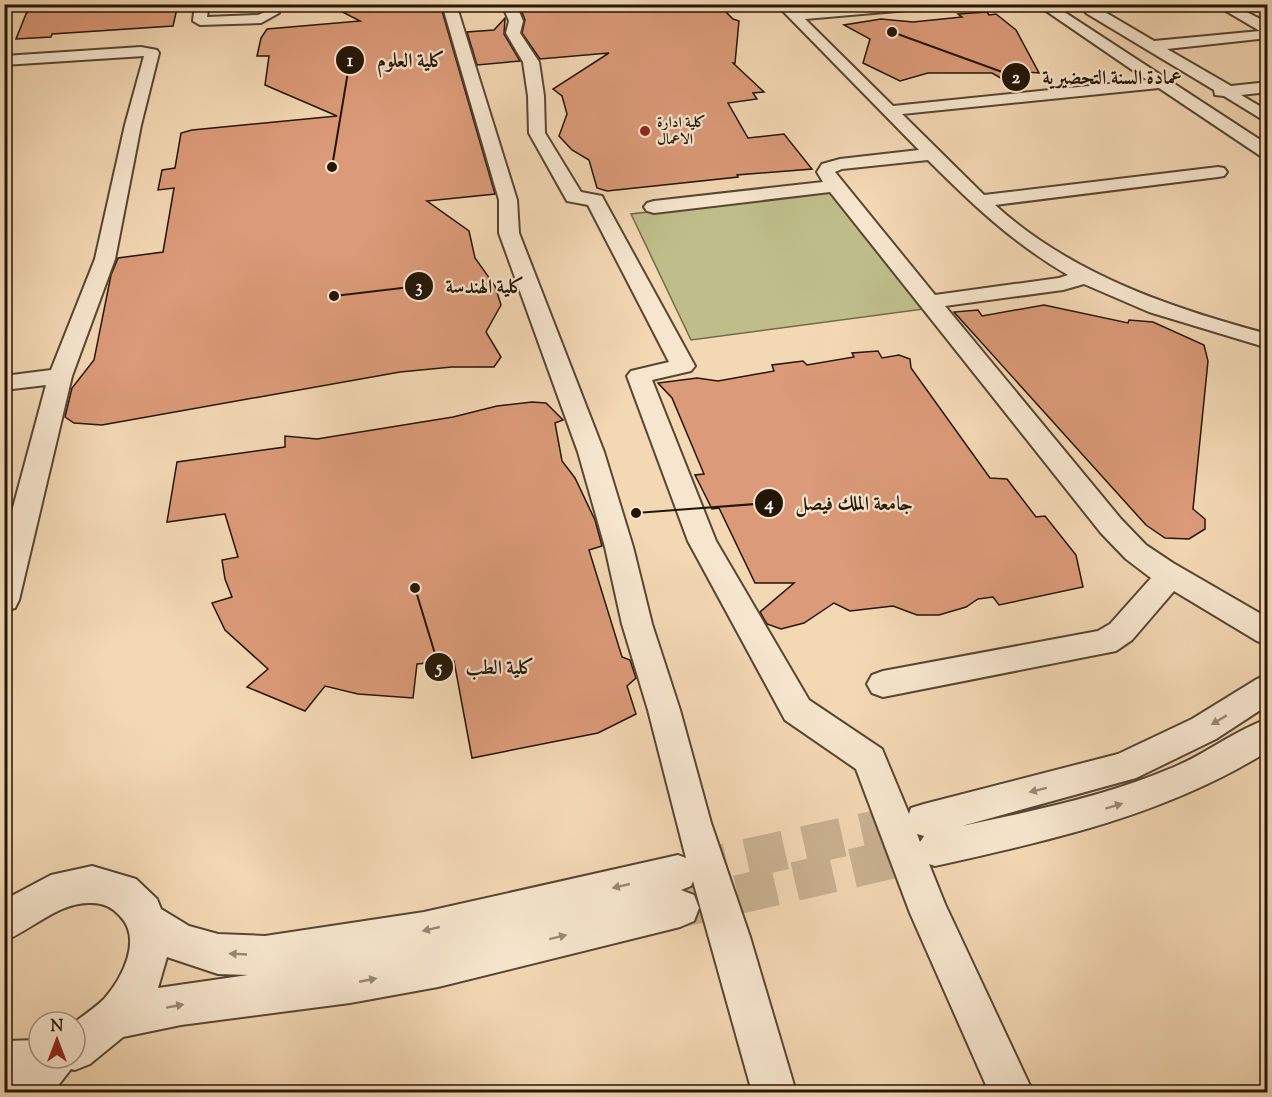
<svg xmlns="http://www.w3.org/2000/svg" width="1272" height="1097" viewBox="0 0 1272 1097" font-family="'Sorts Mill Goudy',Amiri,serif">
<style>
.green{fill:#bfbe8a;stroke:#716a48;stroke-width:1.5}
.building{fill:#db9a79;stroke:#231606;stroke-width:1.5}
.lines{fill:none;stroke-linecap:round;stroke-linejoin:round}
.minor-tunnel{stroke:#c9b191;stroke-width:39;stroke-dasharray:39 20;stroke-linecap:butt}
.minor-casing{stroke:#574632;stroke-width:4}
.minor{fill:#f7e6ce;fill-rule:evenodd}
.oneway{fill:#988874}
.poi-dot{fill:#8f2418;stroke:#f7e6ce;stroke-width:2}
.labels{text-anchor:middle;stroke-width:4.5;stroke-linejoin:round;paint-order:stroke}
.far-poi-label{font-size:15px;font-weight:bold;fill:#231606;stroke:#f7e6ce;text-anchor:start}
.leader{fill:none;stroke:#231606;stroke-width:2}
.callout-dot{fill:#231606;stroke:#f7e6ce;stroke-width:2}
.mark-label{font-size:18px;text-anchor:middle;font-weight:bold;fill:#fff}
.callout-label{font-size:20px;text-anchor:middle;font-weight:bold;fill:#231606;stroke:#f7e6ce;stroke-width:4.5;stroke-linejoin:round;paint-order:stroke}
</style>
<rect width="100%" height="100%" fill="#f3d8b4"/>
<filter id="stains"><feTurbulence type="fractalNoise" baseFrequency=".00333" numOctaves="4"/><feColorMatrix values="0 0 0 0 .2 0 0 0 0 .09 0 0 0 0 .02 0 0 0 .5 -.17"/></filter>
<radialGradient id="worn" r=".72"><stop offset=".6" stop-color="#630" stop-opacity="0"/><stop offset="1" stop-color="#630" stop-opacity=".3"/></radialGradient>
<path class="green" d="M831 191 924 309 691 340 631 214Z"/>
<g class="building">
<path d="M35 4H178L173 26 52 34 51 37 16 39 26 14Z"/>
<path d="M327 4H440L495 194 427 201 469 231 475 258 495 286 501 305 486 332 501 357 494 367H452L400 372 102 425 74 423 65 417 72 388 94 360 111 275 118 258 163 252 174 188 158 190 162 170 175 168 181 133 192 130 337 116 265 85 269 56H257L261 38 267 29 360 21Z"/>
<path d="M519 4H718L733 19 739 21 735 63H733L764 92 753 93 757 99 728 103 748 138 784 134 812 169 737 175 738 177 607 191 597 188 589 160 572 150 559 136 567 114 562 96 553 89 609 53 540 59 522 33 525 20Z"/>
<path d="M987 12 989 15 996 14 1016 30 1039 73 1026 72 1021 80 1006 81 992 73H928L900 81 863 63 870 39 844 25 881 19 913 22 962 17 958 14Z"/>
<path d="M505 18 504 34 520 61 477 65 467 32 494 30Z"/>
<path d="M1044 305 1128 323 1129 320 1153 322 1204 345 1208 361 1193 509 1205 519V529L1189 539 1165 538 1146 525 954 312 978 310 982 316Z"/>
<path d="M878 351 882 358 899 355 910 359 911 368 990 478 1007 479 1036 517 1045 516 1076 555 1083 587 999 605 993 597 978 599 966 607 939 615H917L893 606 850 611 834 603 804 623 781 629 767 624 760 612 794 583H755L719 508 712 509 695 475 704 474 672 398 658 383 697 378 718 381 774 371 772 365 803 361 807 365 854 357 852 353Z"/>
<path d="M532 402 546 403 563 420 555 423 562 461 575 478 595 520 602 546 589 550 622 657 630 660 636 678 627 686 636 714 598 733 472 758 454 661 417 664 413 698 358 694 325 686 305 711 247 687 268 669 225 630 212 603 232 597 225 579 222 560 238 557 225 514 167 522 177 462 285 447V436L317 439 453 417 497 406Z"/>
</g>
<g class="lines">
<g class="minor-tunnel">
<path d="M689 871 916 821"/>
<path d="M680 908 927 851"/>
</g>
<defs>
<g id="minor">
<path d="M4 4H13L9 12 4 13Z"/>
<path d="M195 4H209L207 17 258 15 272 9 279 13 261 23 200 25 193 21Z"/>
<path d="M442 4H456L517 200 519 233 604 452 633 547 652 624 680 710 711 823 750 937 796 1092H752L693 881 691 886 681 890 694 895 699 908 694 921 680 927 438 987 350 1003 181 1025 123 1037 90 1064 75 1070 71 1069 53 1092H5L9 1084 4 1083V1041L39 1040V1058H75V1022C84 1015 96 1007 104 999 122 979 143 939 120 916 113 908 104 903 92 903 60 901 33 929 4 941V900L51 875 92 866 136 879 157 899 161 909 189 926 218 934 265 936 424 912 678 855 686 858 648 710 622 624 605 547 578 452 499 233V200ZM167 957 218 974 248 975 158 988Z"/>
<path d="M502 4H516L523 21 520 33 539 62 544 96 545 133 581 192 602 196 604 200 695 366 691 371 652 380 716 541 809 700 882 749 909 814 911 808 924 804 1118 754 1192 719 1257 679 1268 675V705L1216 739 1136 778 962 826C1033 811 1106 796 1174 767 1206 754 1235 730 1268 719V751C1166 815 1051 840 935 866L929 864 945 904 1033 1092H989L910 913 856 769 785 720 688 541 627 376 631 371 669 362 588 205 567 201 529 133 528 96 523 62 506 33 509 21ZM917 834 924 836 920 842Z"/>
<path d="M776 4H790L797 12 879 4H937L931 8 805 19 893 106 1147 80 1036 4H1052L1268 145V158L1262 157 1159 88 902 114 984 195 1218 167 1224 168 1227 172 1224 176 1218 177 995 205C1071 274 1170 308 1268 334V348L1149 312 1084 284 1063 290 945 306 1121 519 1146 545 1173 563 1268 618V645L1257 641 1174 591 1132 640 1116 651 883 697 872 693 867 684 872 675 883 671 1098 631 1110 624 1151 578 1126 559 1101 533 830 192 654 213 647 211 644 207 647 203 654 201 823 182 817 172 822 164 840 159 919 150ZM928 160C973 205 1013 243 1068 275L1059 278 935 295 835 172 842 169Z"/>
<path d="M1105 4 1098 8 1154 41 1260 31 1214 4H1231L1268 23V38L1167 49 1231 86 1268 82V92L1241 95 1268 111V123L1224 96 1215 95 1214 90 1086 13 1083 5Z"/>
<path d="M141 47 157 50 159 53 141 125 115 259 72 376 19 600 15 608 4 611V541L46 385 4 390V376L51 370 95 259 125 125 144 56 4 65V56Z"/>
</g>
</defs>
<use href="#minor" class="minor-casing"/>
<use href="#minor" class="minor"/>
</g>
<defs><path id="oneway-solid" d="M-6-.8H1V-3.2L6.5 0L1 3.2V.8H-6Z" transform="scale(1.5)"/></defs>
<g class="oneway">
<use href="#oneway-solid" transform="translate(1219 720) rotate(149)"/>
<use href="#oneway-solid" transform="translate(1038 790) rotate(166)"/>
<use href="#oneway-solid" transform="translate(1114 806) rotate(-17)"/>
<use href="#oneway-solid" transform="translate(621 886) rotate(167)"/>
<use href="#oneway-solid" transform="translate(431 929) rotate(167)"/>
<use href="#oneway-solid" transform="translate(558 937) rotate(-14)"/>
<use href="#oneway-solid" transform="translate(238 954) rotate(-177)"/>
<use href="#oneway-solid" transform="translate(368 980) rotate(-11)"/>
<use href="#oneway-solid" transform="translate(175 1006) rotate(-10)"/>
</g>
<circle class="poi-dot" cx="645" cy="131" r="6"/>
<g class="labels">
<g class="far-poi-label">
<text x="657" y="127">كلية ادارة<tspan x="657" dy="17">الاعمال</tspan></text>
</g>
</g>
<path class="leader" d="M332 167L350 60M892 32L1016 77M334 296L419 286M636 513L769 503M415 588L439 667"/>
<g class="callout-dot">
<circle cx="332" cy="167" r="6"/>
<circle cx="892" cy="32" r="6"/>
<circle cx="334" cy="296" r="6"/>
<circle cx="636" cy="513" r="6"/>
<circle cx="415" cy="588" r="6"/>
<circle cx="350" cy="60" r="15"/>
<circle cx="1016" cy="77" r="15"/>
<circle cx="419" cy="286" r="15"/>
<circle cx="769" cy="503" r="15"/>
<circle cx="439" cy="667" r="15"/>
</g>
<g class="mark-label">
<text x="350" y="66">1</text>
<text x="1016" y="83">2</text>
<text x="419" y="292">3</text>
<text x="769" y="509">4</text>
<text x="439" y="673">5</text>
</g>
<g class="callout-label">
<text x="411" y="67">كلية العلوم</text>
<text x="1112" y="84">عمادة السنة التحضيرية</text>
<text x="485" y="293">كلية الهندسة</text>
<text x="854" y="510">جامعة الملك فيصل</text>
<text x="500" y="674">كلية الطب</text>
</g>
<rect width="1272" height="1097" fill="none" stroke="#f3d8b4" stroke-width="24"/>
<rect x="6" y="6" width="1260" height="1085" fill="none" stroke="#231606" stroke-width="3"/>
<rect x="12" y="12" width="1248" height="1073" fill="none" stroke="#231606" stroke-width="1.5"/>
<g transform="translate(57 1040)"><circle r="28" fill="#f7e6ce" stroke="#a2937e" stroke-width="1.5"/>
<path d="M0-4.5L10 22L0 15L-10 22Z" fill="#8f2418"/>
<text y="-9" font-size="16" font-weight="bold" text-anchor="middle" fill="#231606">N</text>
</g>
<rect width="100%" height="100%" filter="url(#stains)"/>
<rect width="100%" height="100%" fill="url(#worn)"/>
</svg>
